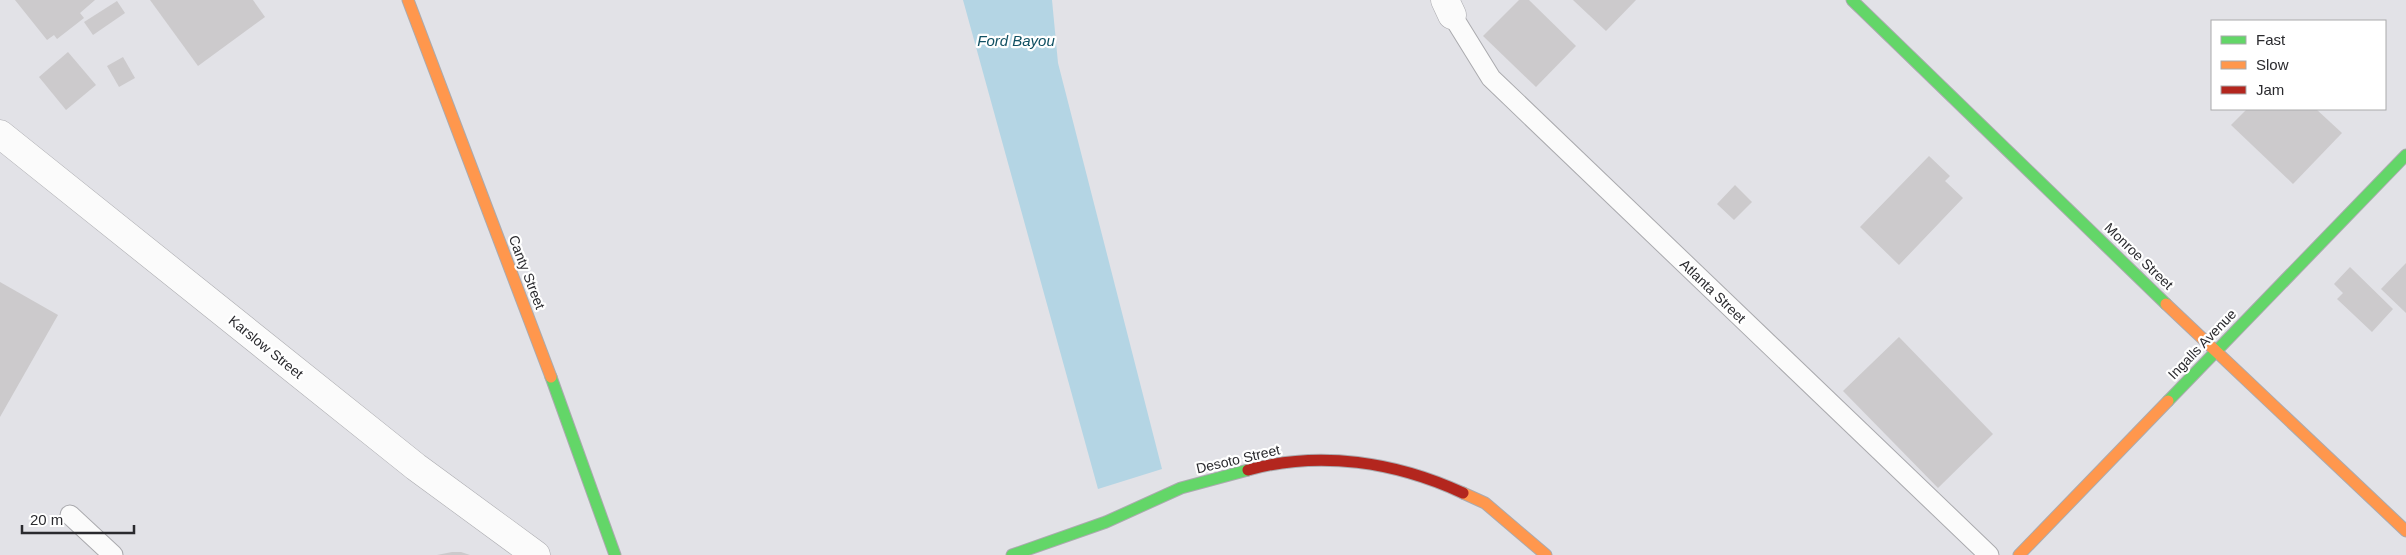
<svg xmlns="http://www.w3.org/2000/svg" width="2406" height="555" viewBox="0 0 2406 555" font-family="Helvetica,sans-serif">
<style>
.water{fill:#b4d5e4}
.building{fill:#cccacc}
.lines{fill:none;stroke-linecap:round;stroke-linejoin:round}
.lane-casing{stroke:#aaaaae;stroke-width:21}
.street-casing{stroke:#aaaaae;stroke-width:29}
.fast-casing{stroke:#aaaaae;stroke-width:13}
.slow-casing{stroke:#aaaaae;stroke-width:13}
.jam-casing{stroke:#aaaaae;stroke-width:13}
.lane{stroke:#fbfbfb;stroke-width:19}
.street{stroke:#fbfbfb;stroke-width:28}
.fast{stroke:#63d668;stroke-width:11}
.slow{stroke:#ff974d;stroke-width:11}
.jam{stroke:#b3261e;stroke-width:11}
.labels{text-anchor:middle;stroke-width:4.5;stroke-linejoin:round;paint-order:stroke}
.street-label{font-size:14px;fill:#2a2a2e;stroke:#fff}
.water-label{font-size:15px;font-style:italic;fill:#115163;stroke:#fff}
</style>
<rect width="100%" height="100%" fill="#e2e2e7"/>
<path class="water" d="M963 0H1052L1058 63 1162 469 1098 489Z"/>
<g class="building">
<path d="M15 0H95L80 13 84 18 57 39 54 35 47 40Z"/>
<path d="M150 0H253L265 17 198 66Z"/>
<path d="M1519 0H1529L1576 46 1536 87 1483 36Z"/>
<path d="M1573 0H1636L1606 31Z"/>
<path d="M117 1 125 13 93 35 84 22Z"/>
<path d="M68 52 96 85 66 110 39 77Z"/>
<path d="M123 57 135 78 119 87 107 66Z"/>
<path d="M2247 109H2316L2342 133 2293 184 2231 125Z"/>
<path d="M1929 156 1950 176 1945 181 1963 198 1899 265 1860 227Z"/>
<path d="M1735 185 1752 202 1734 220 1717 204Z"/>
<path d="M2406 263V313L2381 289Z"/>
<path d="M2350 267 2393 309 2372 332 2337 299 2343 293 2334 284Z"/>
<path d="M0 282 58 315 0 417Z"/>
<path d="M1899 337 1993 434 1938 488 1843 391Z"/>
<path d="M452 552H461L470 555H437Z"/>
</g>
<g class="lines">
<defs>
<g id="lane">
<path d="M1452 15 1491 78 1989 555"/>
<path d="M70 515 113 555"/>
</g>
<g id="street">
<path d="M1445 0 1452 15"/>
<path d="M0 134 416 467 536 555"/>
</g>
<g id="fast">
<path d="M1852 0 2166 304"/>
<path d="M551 377 615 555"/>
<path d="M2168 401 2406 155"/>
<path d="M1012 555 1106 522 1181 488 1248 470"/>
</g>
<g id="slow">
<path d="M408 0 551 377"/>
<path d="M2166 304 2406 531"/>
<path d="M1463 493 1485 503 1546 555"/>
<path d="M2019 555 2168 401"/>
</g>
<path id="jam" d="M1248 470C1320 450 1396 462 1463 493"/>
</defs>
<use href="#lane" class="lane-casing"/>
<use href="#street" class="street-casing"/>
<use href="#fast" class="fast-casing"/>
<use href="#slow" class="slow-casing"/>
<use href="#jam" class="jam-casing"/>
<use href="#lane" class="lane"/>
<use href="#street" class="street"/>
<use href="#fast" class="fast"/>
<use href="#slow" class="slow"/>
<use href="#jam" class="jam"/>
</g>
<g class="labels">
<g class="street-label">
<text transform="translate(2139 256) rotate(44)" y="5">Monroe Street</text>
<text transform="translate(527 272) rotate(69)" y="5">Canty Street</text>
<text transform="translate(1713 291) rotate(44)" y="5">Atlanta Street</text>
<text transform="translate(2202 344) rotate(-46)" y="5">Ingalls Avenue</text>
<text transform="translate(266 347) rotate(39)" y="5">Karslow Street</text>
<text transform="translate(1238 459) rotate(-13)" y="5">Desoto Street</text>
</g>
<g class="water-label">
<text x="1016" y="46">Ford Bayou</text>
</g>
</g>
<rect x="2211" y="20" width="175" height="90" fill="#ffffff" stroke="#aaaaab"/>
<rect x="2221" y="36" width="25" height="8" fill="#63d668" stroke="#aaaaab"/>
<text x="2256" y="45" font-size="15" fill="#2a2a2e">Fast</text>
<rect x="2221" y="61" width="25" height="8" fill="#ff974d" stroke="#aaaaab"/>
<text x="2256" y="70" font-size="15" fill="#2a2a2e">Slow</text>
<rect x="2221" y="86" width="25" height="8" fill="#b3261e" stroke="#aaaaab"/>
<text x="2256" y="95" font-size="15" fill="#2a2a2e">Jam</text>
<path d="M22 525v8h112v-8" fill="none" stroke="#2a2a2e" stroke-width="2.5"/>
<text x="30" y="525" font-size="15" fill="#2a2a2e" stroke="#ffffff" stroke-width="4" paint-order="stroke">20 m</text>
</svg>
